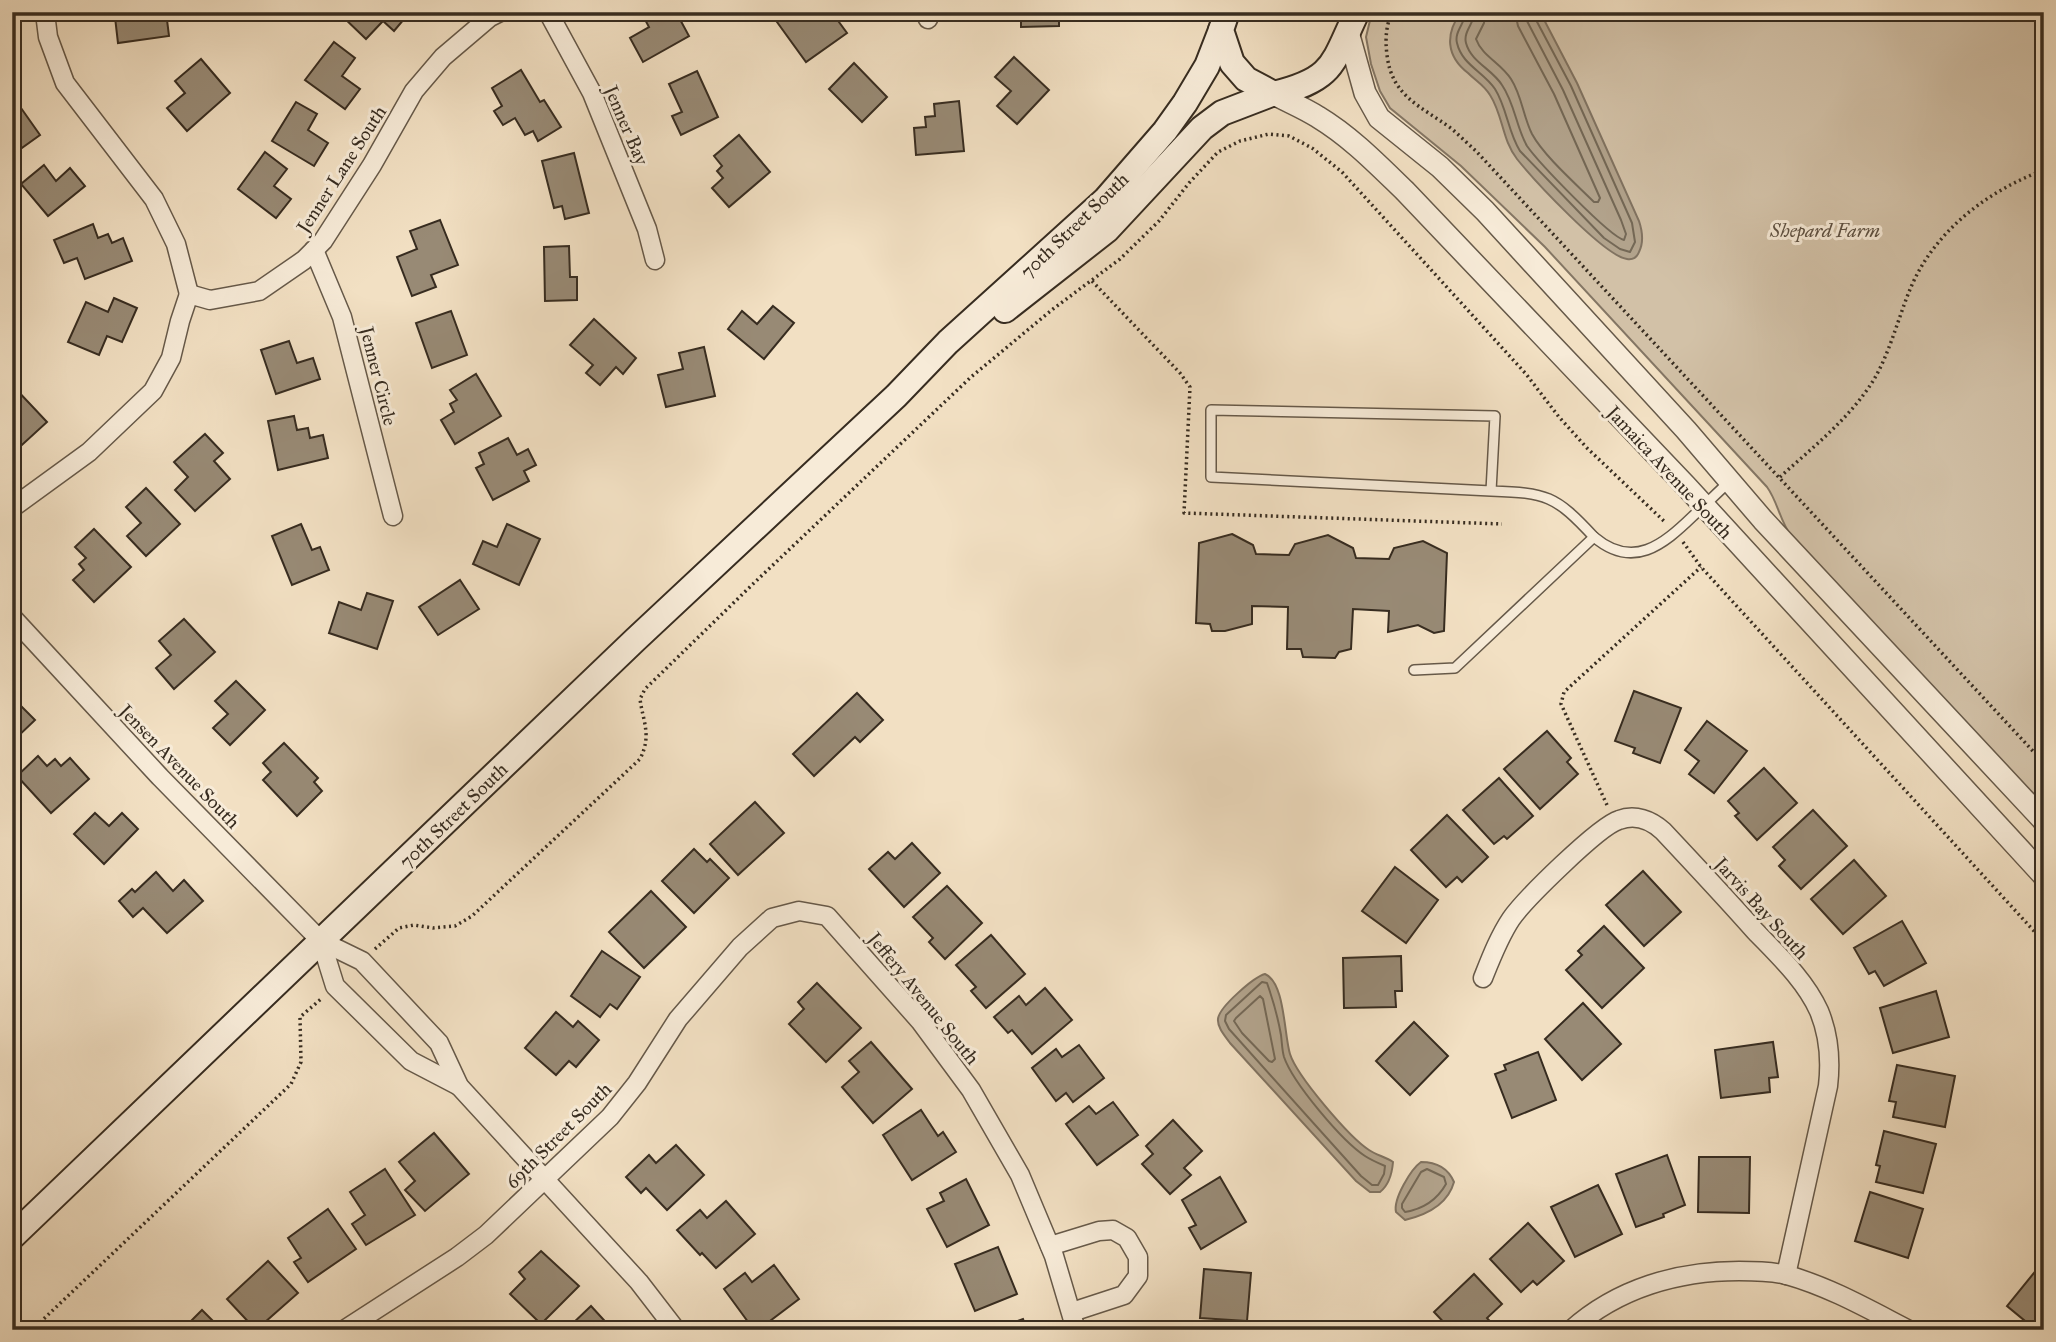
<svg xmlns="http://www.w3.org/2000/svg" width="2056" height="1342" viewBox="0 0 2056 1342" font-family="'IM FELL Great Primer',serif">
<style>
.green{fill:#d2c1a7;stroke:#847664;stroke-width:2}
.water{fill:#b2a38c;stroke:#817361;stroke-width:2}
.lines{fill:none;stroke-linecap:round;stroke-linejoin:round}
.shore{stroke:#746856;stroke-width:2}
.building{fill:#988a75;stroke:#372c20;stroke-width:2}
.service-casing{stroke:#665949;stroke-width:12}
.minor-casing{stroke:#665949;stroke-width:21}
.tertiary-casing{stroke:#665949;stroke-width:24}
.secondary-casing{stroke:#372c20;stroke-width:28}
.path{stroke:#372c20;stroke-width:3.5;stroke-dasharray:2 3.5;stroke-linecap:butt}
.service{stroke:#f7ebd8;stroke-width:9}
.minor{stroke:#f7ebd8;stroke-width:18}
.tertiary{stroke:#f7ebd8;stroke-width:21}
.secondary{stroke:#f7ebd8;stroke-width:24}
.labels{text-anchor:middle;stroke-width:6;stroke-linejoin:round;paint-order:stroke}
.street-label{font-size:19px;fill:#372c20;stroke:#f7ebd8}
.park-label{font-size:19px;font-style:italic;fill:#5e5142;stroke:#f7ebd8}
</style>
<rect width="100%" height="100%" fill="#f2e0c3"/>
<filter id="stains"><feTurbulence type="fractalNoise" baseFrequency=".00286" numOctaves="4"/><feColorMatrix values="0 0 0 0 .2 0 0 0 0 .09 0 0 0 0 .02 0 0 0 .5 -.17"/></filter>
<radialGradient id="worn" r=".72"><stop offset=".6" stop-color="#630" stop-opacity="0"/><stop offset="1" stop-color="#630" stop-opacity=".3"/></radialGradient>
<path class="green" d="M1372 12H2044V806L1792 537C1780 522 1778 502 1767 487L1545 247 1461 166 1390 108 1380 91 1371 64 1366 37Z"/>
<g class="water">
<path d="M1461 12H1540L1577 83 1639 221C1642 230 1644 242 1639 252 1637 257 1633 260 1627 259 1604 256 1533 179 1517 159 1502 140 1503 115 1490 95 1484 85 1476 81 1468 73 1446 56 1445 34 1461 12Z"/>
<path d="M1265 974C1285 982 1284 1035 1290 1054 1297 1076 1349 1137 1369 1150 1376 1155 1386 1157 1393 1162 1392 1174 1389 1185 1380 1192H1370L1356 1181 1230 1043C1225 1036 1217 1027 1218 1019 1219 1007 1254 977 1265 974Z"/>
<path d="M1421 1162C1436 1162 1448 1168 1454 1182 1448 1204 1426 1215 1405 1220L1396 1212C1393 1199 1411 1169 1421 1162Z"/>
</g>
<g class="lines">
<g class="shore">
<path d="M1466 12C1465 23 1454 32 1457 43 1462 65 1484 72 1495 89 1507 108 1508 132 1520 151L1604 238 1620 249 1630 252 1635 242 1632 223 1571 86 1535 18V12"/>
<path d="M1475 12C1474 23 1463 32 1466 43 1471 62 1492 69 1502 85 1515 104 1516 127 1527 146 1539 163 1609 236 1624 240L1626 234 1621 220 1563 90 1527 21 1526 12"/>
<path d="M1485 12 1484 23 1476 39C1482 56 1501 63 1511 79 1522 96 1523 116 1532 134 1544 156 1576 184 1594 202H1598L1600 198 1554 94 1518 26 1515 12"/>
<path d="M1262 982 1267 983C1273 1000 1278 1018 1281 1035 1282 1043 1282 1050 1284 1057 1293 1083 1342 1141 1365 1156 1371 1160 1378 1163 1385 1166L1384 1174 1378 1185H1372L1361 1176 1229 1029 1225 1021 1226 1015Z"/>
<path d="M1260 996 1263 999 1275 1059 1272 1062 1269 1061 1242 1033 1234 1021 1236 1018Z"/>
<path d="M1427 1169 1444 1177 1446 1184C1437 1200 1423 1209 1405 1212L1402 1208V1204L1421 1172Z"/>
</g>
</g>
<g class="building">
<path d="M138 12H166L169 36 118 43 115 17 138 14Z"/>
<path d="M344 12H410L394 31 383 21 366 39 341 15Z"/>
<path d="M641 12H676L689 36 643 62 630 38 649 27Z"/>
<path d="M791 12H810L813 16 819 12 825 20 833 14 847 33 806 62 777 22Z"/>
<path d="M1021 12H1059V26L1021 27Z"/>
<path d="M334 42 355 58 342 76 360 89 345 109 305 80Z"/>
<path d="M1014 57 1049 90 1017 124 997 106 1011 91 995 77Z"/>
<path d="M201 59 230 93 187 131 167 108 185 93 175 81Z"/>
<path d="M854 63 887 97 862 122 829 89Z"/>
<path d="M521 70 540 102 544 100 561 127 538 141 533 131 525 135 515 118 503 125 494 111 502 106 492 88Z"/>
<path d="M697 71 718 117 681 135 672 116 682 112 669 84Z"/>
<path d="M959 101 964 151 916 155 914 128 926 127 925 117 935 116 934 104Z"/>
<path d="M296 102 317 114 308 130 328 143 314 166 272 141Z"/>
<path d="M21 108 40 135 12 155V114Z"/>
<path d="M739 135 770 172 729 207 712 188 723 178 717 171 722 166 714 156Z"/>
<path d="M265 152 287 169 274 186 291 199 276 218 238 189Z"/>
<path d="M574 153 589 213 565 219 562 206 554 208 542 161Z"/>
<path d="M44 165 56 181 70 168 85 186 48 216 21 184Z"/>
<path d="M440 220 458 265 431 275 436 287 412 296 397 257 417 249 410 231Z"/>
<path d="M93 224 98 238 108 234 112 243 123 238 132 261 85 279 77 258 64 263 54 240Z"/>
<path d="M569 246 570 277H577V300L545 301 544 247Z"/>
<path d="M114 298 137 308 122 342 107 336 99 355 68 342 86 302 108 312Z"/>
<path d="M773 306 794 323 764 359 728 329 742 311 757 324Z"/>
<path d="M451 311 467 355 432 368 416 323Z"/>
<path d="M594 319 636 358 623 374 616 367 600 385 586 373 593 365 570 345Z"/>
<path d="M289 341 297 363 313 358 320 379 276 394 261 350Z"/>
<path d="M704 347 715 396 666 407 658 375 683 369 679 353Z"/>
<path d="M476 374 501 416 455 444 441 420 454 412 450 404 457 400 450 390Z"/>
<path d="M14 387 47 422 12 454V388Z"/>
<path d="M294 416 297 430 308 428 310 438 323 435 328 458 278 470 268 421Z"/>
<path d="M205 434 223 453 214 461 230 479 195 511 175 490 188 477 174 462Z"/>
<path d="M508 438 517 455 528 449 536 465 524 471 529 481 493 500 476 468 484 464 479 453Z"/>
<path d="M146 488 180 524 146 556 127 536 141 523 126 507Z"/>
<path d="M301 524 312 550 320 547 329 570 292 585 272 536Z"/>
<path d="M507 524 540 539 519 585 473 564 483 541 497 547Z"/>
<path d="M94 529 131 567 94 602 73 580 84 570 79 564 86 558 75 547Z"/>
<path d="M1232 534 1253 545 1256 554 1289 555 1295 544 1328 535 1353 548 1356 558 1389 559 1394 548 1423 541 1447 553 1444 631 1434 633 1418 625 1388 632 1389 611 1353 609 1351 649 1339 652 1335 658 1303 657 1301 649H1287L1288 607 1252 606V624L1225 631H1212L1210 624 1196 623 1199 543Z"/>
<path d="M460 580 479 609 438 635 419 607Z"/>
<path d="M367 593 393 601 377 649 329 633 339 602 361 610Z"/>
<path d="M184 619 215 652 174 689 156 668 171 655 159 641Z"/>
<path d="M236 681 265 710 230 745 213 728 228 714 215 701Z"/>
<path d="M1634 691 1681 708 1660 763 1633 753 1635 748 1615 741Z"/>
<path d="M857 693 883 720 860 742 855 737 814 776 793 754Z"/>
<path d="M19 704 35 720 12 742V711Z"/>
<path d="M1707 721 1747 751 1714 793 1689 774 1699 761 1685 750Z"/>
<path d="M1547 731 1571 758 1567 762 1578 774 1540 809 1504 769Z"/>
<path d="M284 743 318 778 314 782 322 791 297 816 263 780 271 772 263 763Z"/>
<path d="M38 756 47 766 55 759 61 766 70 758 89 779 51 813 17 776Z"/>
<path d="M1764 768 1797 803 1757 840 1735 816 1739 813 1728 801Z"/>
<path d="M1499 778 1533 816 1507 839 1504 836 1494 844 1463 810Z"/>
<path d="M755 802 784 833 738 875 710 844Z"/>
<path d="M1813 810 1847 846 1801 889 1779 866 1785 860 1773 847Z"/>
<path d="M95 813 109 826 122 813 138 829 104 864 74 834Z"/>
<path d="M1447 815 1488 857 1462 882 1457 877 1446 887 1411 850Z"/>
<path d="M912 843 940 873 904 907 869 869 888 852 895 859Z"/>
<path d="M694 849 707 862 710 859 729 878 694 913 662 881Z"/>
<path d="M1854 860 1886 896 1843 934 1811 899Z"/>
<path d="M1395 867 1438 900 1406 943 1362 911Z"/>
<path d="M1643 871 1681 912 1644 946 1606 905Z"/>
<path d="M156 872 173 891 184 880 203 901 167 933 143 908 133 917 119 901 132 889 135 892Z"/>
<path d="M947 886 982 923 945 959 929 942 933 938 913 917Z"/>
<path d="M651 891 686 927 644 968 609 932Z"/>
<path d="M1902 921 1926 963 1884 986 1875 971 1869 974 1854 948Z"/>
<path d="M1604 926 1644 968 1602 1008 1566 970 1582 955 1578 951Z"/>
<path d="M991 935 1025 974 986 1008 971 991 976 987 956 965Z"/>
<path d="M602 951 640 977 617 1009 610 1004 600 1017 571 996Z"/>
<path d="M1401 956 1402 991H1395L1396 1007 1344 1008 1343 958Z"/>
<path d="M817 983 861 1028 826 1062 789 1024 804 1009 798 1002Z"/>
<path d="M1045 988 1072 1020 1032 1054 1012 1030 1008 1033 994 1017 1019 996 1026 1005Z"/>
<path d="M1936 991 1949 1037 1893 1053 1880 1008Z"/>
<path d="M1583 1003 1621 1044 1582 1080 1545 1039Z"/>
<path d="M556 1012 573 1027 578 1021 599 1040 576 1067 569 1061 556 1075 525 1048Z"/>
<path d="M1414 1022 1448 1056 1410 1095 1376 1061Z"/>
<path d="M871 1042 912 1089 873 1123 842 1087 859 1072 849 1061Z"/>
<path d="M1773 1042 1778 1077 1769 1078 1770 1092 1721 1098 1715 1050Z"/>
<path d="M1079 1045 1104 1078 1073 1102 1066 1093 1056 1101 1032 1068 1056 1049 1062 1057Z"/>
<path d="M1538 1052 1556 1100 1512 1118 1495 1074 1506 1070 1504 1065Z"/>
<path d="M1897 1065 1955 1076 1945 1127 1893 1117 1896 1102 1889 1101Z"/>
<path d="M1113 1102 1138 1135 1097 1165 1066 1124 1089 1106 1096 1114Z"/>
<path d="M921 1110 938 1136 943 1132 956 1152 912 1180 883 1135Z"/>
<path d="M1173 1120 1202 1151 1184 1168 1191 1175 1170 1194 1142 1164 1153 1154 1146 1146Z"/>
<path d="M1884 1131 1936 1144 1923 1193 1876 1182 1880 1166 1876 1165Z"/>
<path d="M434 1133 469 1174 425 1211 405 1190 415 1181 399 1162Z"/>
<path d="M676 1145 704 1175 667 1210 646 1188 641 1193 626 1177 649 1155 656 1163Z"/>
<path d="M1667 1155 1685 1205 1663 1214 1664 1217 1636 1227 1616 1174Z"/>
<path d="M1699 1157H1750L1749 1213 1698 1212Z"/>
<path d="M385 1169 415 1215 366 1245 352 1224 365 1215 350 1192Z"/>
<path d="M1220 1177 1246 1222 1201 1249 1189 1228 1196 1225 1182 1200Z"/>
<path d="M966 1179 989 1225 947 1247 927 1209 944 1201 940 1193Z"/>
<path d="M1598 1185 1622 1234 1575 1257 1551 1207Z"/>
<path d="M1870 1192 1923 1209 1908 1258 1855 1241Z"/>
<path d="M726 1201 755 1234 716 1268 702 1253 700 1255 677 1230 700 1210 707 1218Z"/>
<path d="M328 1209 356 1249 308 1282 294 1262 301 1258 288 1238Z"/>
<path d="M1528 1223 1564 1261 1537 1285 1533 1281 1521 1292 1490 1259Z"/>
<path d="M998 1247 1017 1294 975 1311 955 1264Z"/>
<path d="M541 1251 579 1286 541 1324 510 1294 525 1279 519 1272Z"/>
<path d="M268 1261 298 1293 256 1330 227 1299Z"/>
<path d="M774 1265 799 1299 758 1330H754L724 1289 745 1273 752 1282Z"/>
<path d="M2038 1268 2044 1272V1330H2036L2007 1306Z"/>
<path d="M1204 1269 1251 1273 1247 1321 1200 1318Z"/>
<path d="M1474 1274 1502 1304 1487 1318 1493 1325 1488 1330H1451L1434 1312Z"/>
<path d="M591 1306 613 1330H575L571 1325Z"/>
<path d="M202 1310 218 1326 222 1322 230 1330H182Z"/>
<path d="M1023 1319 1027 1330H993Z"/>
<path d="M1728 1323 1730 1330H1710Z"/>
</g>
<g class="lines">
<defs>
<g id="service">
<path d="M1491 491 1495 416 1211 410V477L1491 491C1547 493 1555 495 1594 537"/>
<path d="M1414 670 1455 668 1594 537C1633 570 1663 545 1693 516 1705 505 1717 493 1729 482"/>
</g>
<g id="minor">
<path d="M48 12 46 21 48 37 65 83 154 199 176 244 189 294"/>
<path d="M548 12 592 93 647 229 655 260"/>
<path d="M925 12 928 19"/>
<path d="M314 250 342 317 393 516"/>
<path d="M189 294 210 300 259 291 304 260 323 241 372 165 414 91 443 57 490 17 500 12"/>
<path d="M12 508 89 452 153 391 171 358 180 321 189 294"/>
<path d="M12 617 160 777 321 941 362 961 439 1043 459 1086 639 1282 676 1330"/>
<path d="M321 941 335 986 411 1061 459 1086"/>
<path d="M1483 978C1491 958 1499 937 1511 919 1524 900 1599 826 1619 820 1635 814 1651 820 1663 831 1694 864 1725 897 1755 931 1778 955 1805 980 1819 1011 1829 1035 1831 1060 1828 1086L1786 1275"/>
<path d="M1050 1246 1099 1231 1113 1230 1127 1238 1138 1257V1276L1124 1295 1072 1312"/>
<path d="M344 1330 457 1257 486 1235 610 1117 637 1083 678 1019 740 947 772 918 799 911 827 916 920 1021 971 1090 1020 1175 1054 1256 1076 1330"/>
<path d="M1571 1330C1618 1288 1678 1271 1739 1271 1755 1271 1772 1271 1787 1275 1830 1287 1870 1310 1909 1330"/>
</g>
<g id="tertiary">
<path d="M1348 32 1365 93 1379 118 1440 167 1485 211 1686 430 1763 520 2044 821"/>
<path d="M1274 94C1289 102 1304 108 1318 117 1351 137 1377 164 1405 191L1686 486 2044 876"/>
</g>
<g id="secondary">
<path d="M1227 12 1221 30 1232 63 1246 79 1274 94C1335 79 1332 64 1357 12"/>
<path d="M1005 310 1107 230 1202 128 1222 113 1274 93"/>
<path d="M12 1237 635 640 896 396 948 342 1105 200 1165 131 1185 103 1207 66 1221 30"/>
</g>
</defs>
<use href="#service" class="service-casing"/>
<use href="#minor" class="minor-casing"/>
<use href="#tertiary" class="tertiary-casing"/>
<use href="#secondary" class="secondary-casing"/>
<g class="path">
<path d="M1392 12C1386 26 1385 39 1387 55 1392 97 1421 106 1452 129 1460 136 1468 144 1476 151L2044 763"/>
<path d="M1092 281 1180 373 1190 387 1184 513 1502 524"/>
<path d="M1780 477C1812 448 1849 419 1873 381 1890 353 1898 318 1911 287 1935 231 1987 191 2044 170"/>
<path d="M1683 542 1701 567 2044 942"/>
<path d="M1607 805 1561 704 1564 692 1701 567"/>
<path d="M375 949 399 928 414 925 433 928 455 926 472 916 640 759C652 735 643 722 640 699L645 689 754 583 971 377 1053 309 1120 259 1159 221 1189 183 1218 152 1240 141 1269 134 1289 136 1312 148 1342 172 1526 374 1559 417 1587 448 1666 523"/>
<path d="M32 1330 291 1084 301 1062 300 1017 321 999"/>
</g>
<use href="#service" class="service"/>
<use href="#minor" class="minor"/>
<use href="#tertiary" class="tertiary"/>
<use href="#secondary" class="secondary"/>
</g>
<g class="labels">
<g class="street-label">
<text transform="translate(627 125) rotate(67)" y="7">Jenner Bay</text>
<text transform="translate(341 169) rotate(-57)" y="7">Jenner Lane South</text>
<text transform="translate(1074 225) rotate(-44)" y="7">70th Street South</text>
<text transform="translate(379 376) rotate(76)" y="7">Jenner Circle</text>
<text transform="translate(1670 472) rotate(47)" y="7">Jamaica Avenue South</text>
<text transform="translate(180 766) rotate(46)" y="7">Jensen Avenue South</text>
<text transform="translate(453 815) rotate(-44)" y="7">70th Street South</text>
<text transform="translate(1762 908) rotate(48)" y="7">Jarvis Bay South</text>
<text transform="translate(924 998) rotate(51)" y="7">Jeffery Avenue South</text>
<text transform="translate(558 1135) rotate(-45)" y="7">69th Street South</text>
</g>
<g class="park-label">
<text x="1825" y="237">Shepard Farm</text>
</g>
</g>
<rect width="2056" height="1342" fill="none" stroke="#f2e0c3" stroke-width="42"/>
<rect x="14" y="14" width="2028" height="1314" fill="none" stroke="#372c20" stroke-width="3.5"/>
<rect x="21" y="21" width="2014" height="1300" fill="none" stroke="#372c20" stroke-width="2"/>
<rect width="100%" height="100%" filter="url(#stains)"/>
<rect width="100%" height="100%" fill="url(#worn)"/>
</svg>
